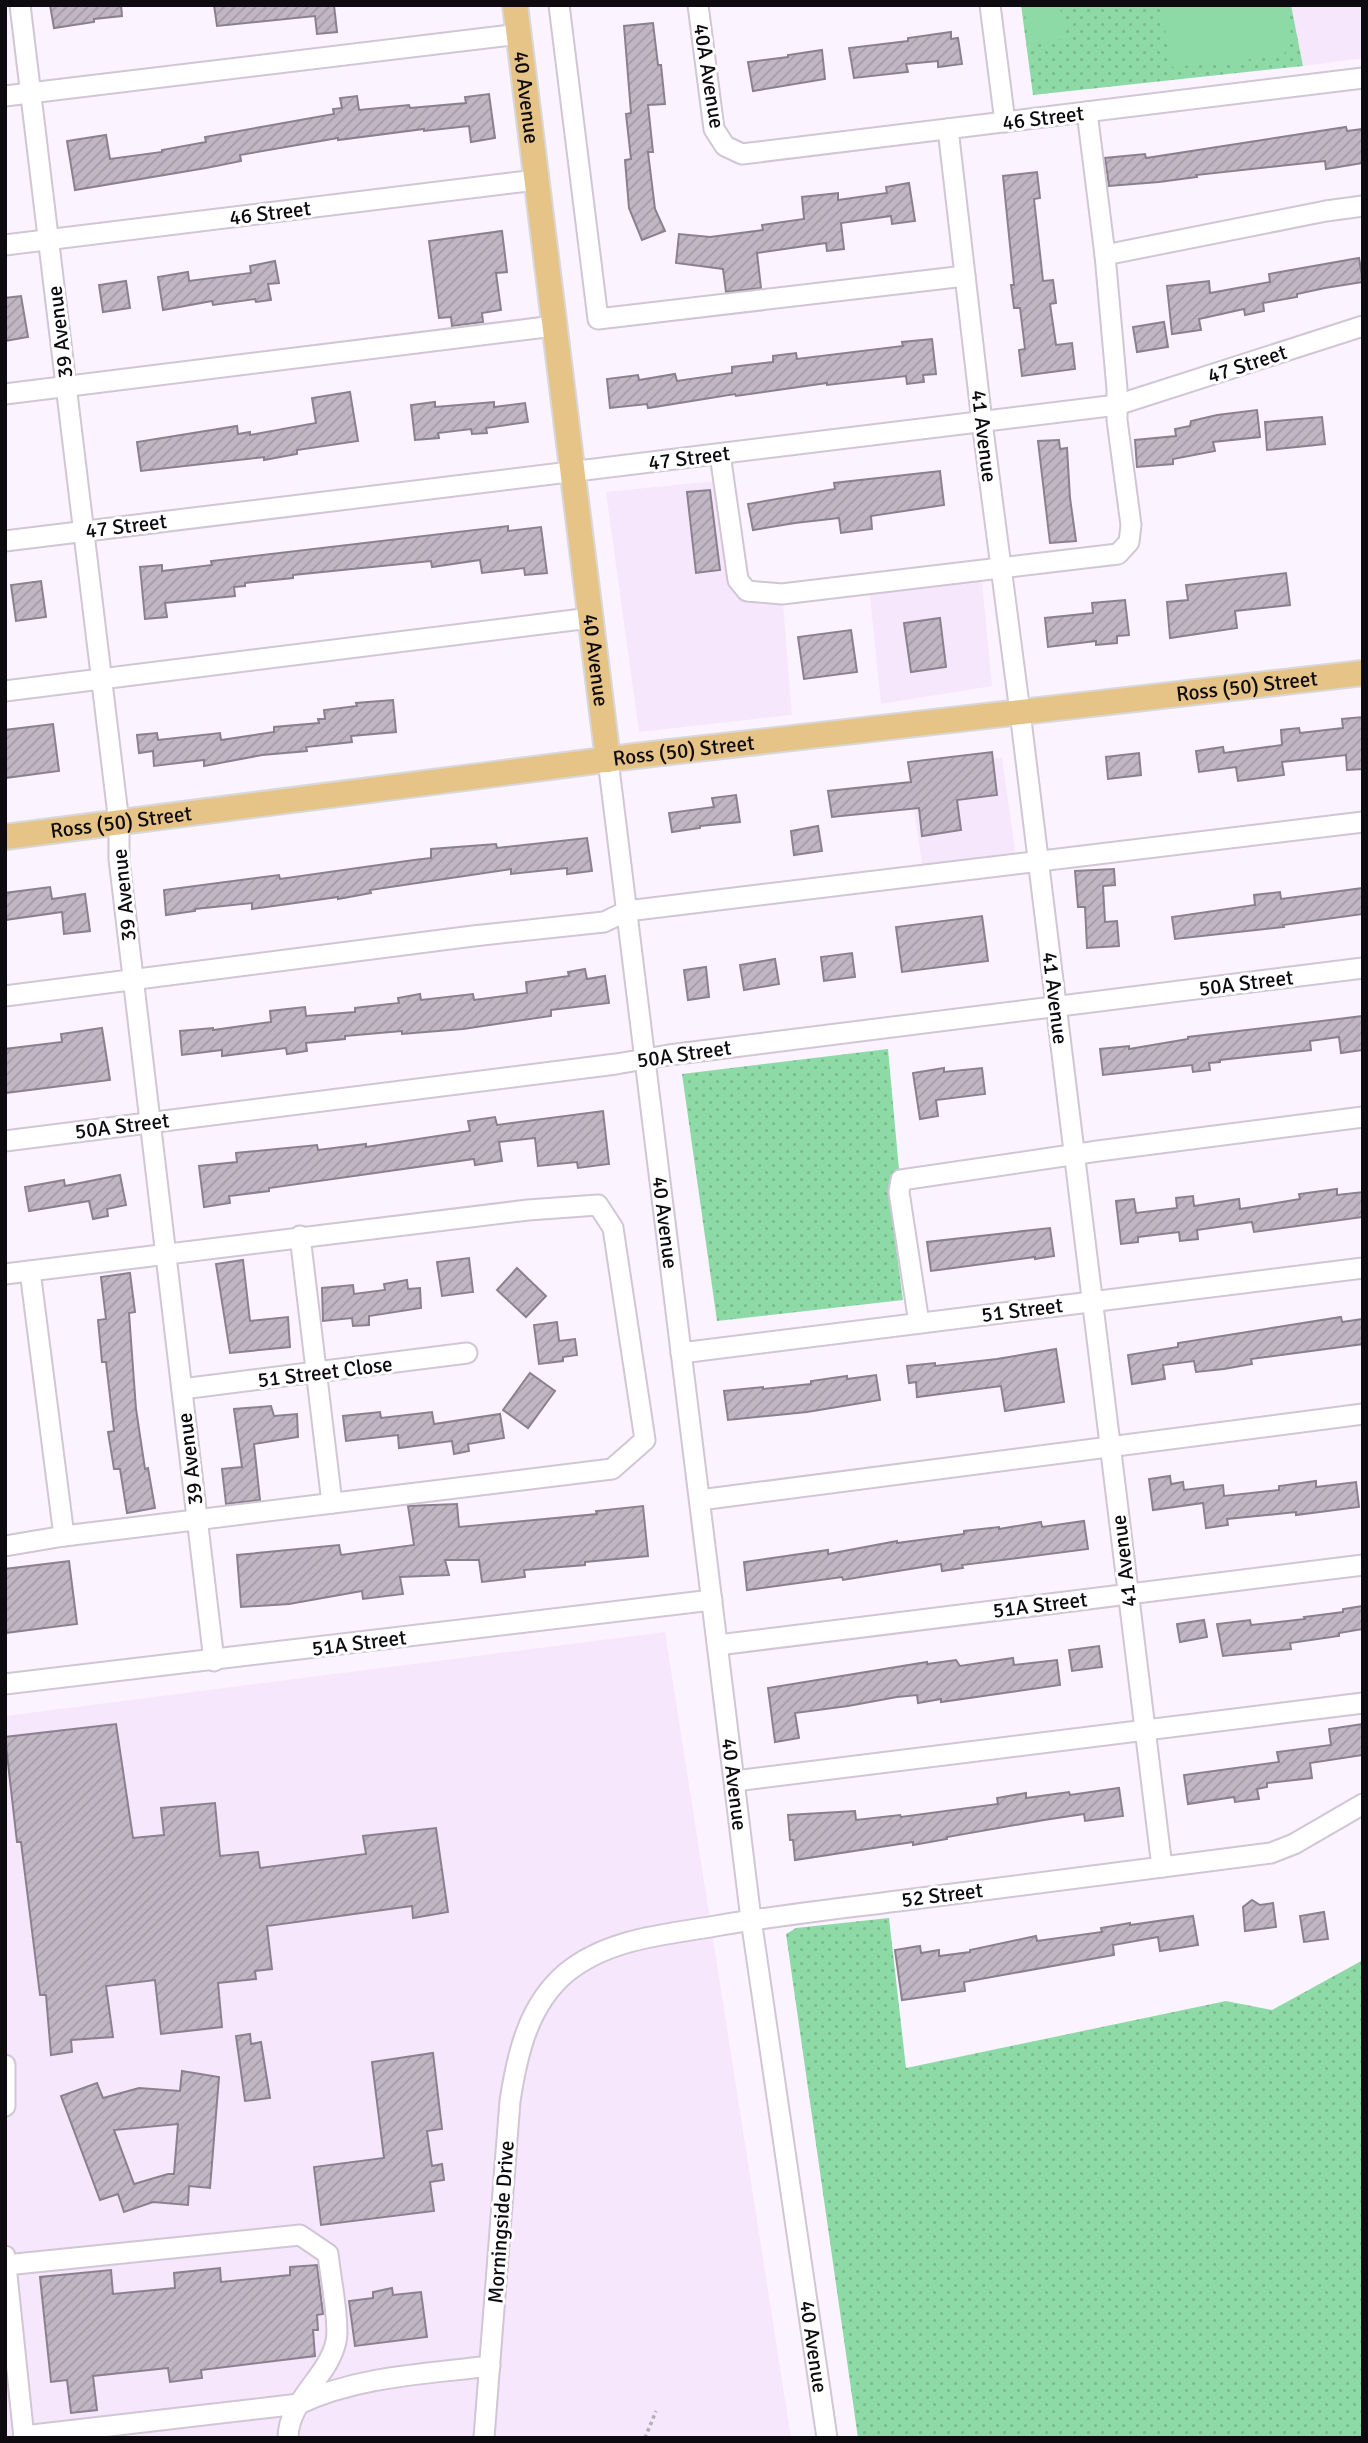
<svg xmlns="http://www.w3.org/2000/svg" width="1368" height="2443" viewBox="0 0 1368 2443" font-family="Signika,sans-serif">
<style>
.built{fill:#f6e7fc}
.park{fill:url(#park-dots)}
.pitch{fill:#8edaa6}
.building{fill:url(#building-hatch);stroke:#8a818e;stroke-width:2;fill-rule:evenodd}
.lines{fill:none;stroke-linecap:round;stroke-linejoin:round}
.minor-casing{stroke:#d0c6d4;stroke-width:23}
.major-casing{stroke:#d8d8d9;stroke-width:28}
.path{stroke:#b3adb6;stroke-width:3.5;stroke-dasharray:3.5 3.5;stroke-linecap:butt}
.minor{stroke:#fff;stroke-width:19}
.major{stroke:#e6c387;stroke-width:24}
.labels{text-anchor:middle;stroke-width:6;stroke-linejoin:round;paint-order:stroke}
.street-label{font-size:21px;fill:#0e0b10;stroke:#fff}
</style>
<defs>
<pattern id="park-dots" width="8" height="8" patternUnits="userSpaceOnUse" patternTransform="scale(1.75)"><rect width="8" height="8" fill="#8edaa6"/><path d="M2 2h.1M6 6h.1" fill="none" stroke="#79ba8e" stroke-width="1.8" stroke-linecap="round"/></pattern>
<pattern id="building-hatch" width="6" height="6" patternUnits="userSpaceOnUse" patternTransform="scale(1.75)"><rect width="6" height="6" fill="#c0b6c4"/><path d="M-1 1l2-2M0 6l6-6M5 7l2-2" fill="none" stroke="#a49ba7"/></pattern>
</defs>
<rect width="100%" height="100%" fill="#fbf3ff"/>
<g class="built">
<path d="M1291 5H1363V58L1303 66Z"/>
<path d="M726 480 741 596 782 593 792 715 639 732 606 492Z"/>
<path d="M981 572 992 686 881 704 869 586Z"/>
<path d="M1002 758 1016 857 923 870 907 762Z"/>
<path d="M665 1632 791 2438H5V1716Z"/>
</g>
<g class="park">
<path d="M1021 5H1291L1303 66 1033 95Z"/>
<path d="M888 1049 899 1170 889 1194 903 1300 717 1321 682 1074Z"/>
<path d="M889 1918 906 2068 1226 2001 1272 2010 1363 1960V2438H858L786 1934 796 1928Z"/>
</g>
<g class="pitch">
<path d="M1024 5H1060L1064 39 1029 45Z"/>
<path d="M1162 5H1285L1292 40 1284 54 1226 63 1170 67Z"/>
</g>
<g class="building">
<path d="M50 5H121L122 16 94 19V22L54 28Z"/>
<path d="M214 5H334L337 32 317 34 315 16 217 26Z"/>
<path d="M653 23 658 65H661L665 104 648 105 653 152H648L655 209 665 231 642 240 629 208 625 160 631 159 626 114 631 113 624 26Z"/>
<path d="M951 32V39L958 38 962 64 938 67V61L906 64 908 72 854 78 849 48 908 41V38Z"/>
<path d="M822 50 825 79 753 91 748 62 788 57V55Z"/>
<path d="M489 94 495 138 471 142 469 126 424 131V129L338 140V138L240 155 241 161 206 168 75 190 67 141 106 135 110 159 162 152V150L206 142 205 137 334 114 333 109 342 108 340 98 357 96 359 110 409 105 410 108 466 103 465 97Z"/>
<path d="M1346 127 1347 131 1363 129V163L1326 169 1325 161 1196 175 1197 177 1159 182 1109 186 1105 158 1145 154 1146 158Z"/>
<path d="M1037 172 1040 198 1034 199 1043 281 1053 280 1056 303 1050 304 1056 345 1072 343 1075 369 1022 376 1019 350 1025 349 1020 308H1014L1011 285H1014L1003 176Z"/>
<path d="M909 183 915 221 892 224 891 216 841 223 844 249 827 251 826 243 757 253 761 288 726 292 723 269 676 263 679 234 710 237 763 230 762 225 804 219 802 197 838 193V200L887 193 886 187Z"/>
<path d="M502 231 507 272 496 273 501 310 482 313 483 322 452 326 451 317 439 318 429 241Z"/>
<path d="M1359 258 1363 282 1325 288 1297 294V297L1263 303 1264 311 1245 315 1244 309 1199 319 1201 330 1172 334 1167 286 1209 281 1210 293 1270 282 1269 274Z"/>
<path d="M275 261 279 283 268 284 271 300 256 302 255 299 213 305 212 301 163 310 158 277 188 272 189 281 251 273 250 266Z"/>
<path d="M126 281 130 308 103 312 99 285Z"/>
<path d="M21 296 28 337 5 341V298Z"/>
<path d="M1164 322 1168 347 1137 352 1133 327Z"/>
<path d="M932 339 936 374 923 375 924 382 907 384 906 376 827 385V383L736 396 735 394 648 408 647 404 610 408 607 379 638 375 639 380 675 374 677 381 732 373V367L773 362V356L796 353 797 359 903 346 902 342Z"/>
<path d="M350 392 358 441 297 450V454L264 460V457L141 471 137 442 237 426 238 434 250 432V435L316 423 312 398Z"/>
<path d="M435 402V407L494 402V407L525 403 528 422 486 428 487 433 472 434 471 429 438 433 439 438 415 440 411 405Z"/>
<path d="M1257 410 1260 437 1213 442 1215 451 1173 459V464L1137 467 1135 440 1176 436 1175 429 1190 426 1191 421 1217 415Z"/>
<path d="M1322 417 1325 444 1267 450 1265 422Z"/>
<path d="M1059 440 1060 449 1067 448 1070 498 1076 541 1050 543 1038 441Z"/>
<path d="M940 471 944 505 871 516 872 529 841 533 839 518 795 523 753 530 748 504 835 489 834 483Z"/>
<path d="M710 490 720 570 696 573 687 492Z"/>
<path d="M508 526V531L541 527 547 573 525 575 524 568 482 573 480 560 432 567 431 561 293 575V578L245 583V586L234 587 235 596 165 603 167 617 145 619 140 567 162 565V571L212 565 211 561Z"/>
<path d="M1286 573 1290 605 1235 611 1237 628 1170 638 1167 602 1188 600 1186 585Z"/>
<path d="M41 581 46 617 16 621 11 585Z"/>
<path d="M1125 600 1129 635 1117 636V643L1096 645V641L1048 647 1045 618 1093 613 1092 603Z"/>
<path d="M940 618 946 667 911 672 904 623Z"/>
<path d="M851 630 857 672 804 679 798 637Z"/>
<path d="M393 700 396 732 351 736 352 742 306 747 307 751 262 755 204 766V760L154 766 153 751 139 753 137 735 157 733 158 740 220 733 221 740 274 732V727L319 723 318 719H325L324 710 357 706 356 703Z"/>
<path d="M1363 717V769L1347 770 1346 755 1282 762 1284 775 1238 781 1236 767 1199 772 1196 751 1223 747 1224 753 1282 745 1281 730 1299 728 1300 733 1343 728 1342 719Z"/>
<path d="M53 724 59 771 5 778V730Z"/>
<path d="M992 752 997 795 957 800 961 830 922 836 919 808 832 817 828 791 911 782 908 762Z"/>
<path d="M1139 753 1141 775 1108 779 1106 757Z"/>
<path d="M736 795 740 822 700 826V828L672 832 669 813 714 807 712 798Z"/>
<path d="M818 826 822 851 794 855 791 831Z"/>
<path d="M587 838 592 871 567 874V868L511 874V869L370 890 371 893 338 899V897L252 909V903L195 909V911L166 915 164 890 279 875 280 879 414 860 431 858V849L496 844 497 848Z"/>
<path d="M1114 869 1115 885 1103 886 1105 922 1117 921 1119 946 1087 948 1085 907H1078L1075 871Z"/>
<path d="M50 887 52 899 85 894 90 931 64 934 62 912 5 920V893Z"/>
<path d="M1363 888V914L1283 925 1284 927 1175 939 1172 917 1255 905 1254 895 1280 892 1281 899Z"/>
<path d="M982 916 988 961 902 972 896 927Z"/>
<path d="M852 953 855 977 824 981 821 957Z"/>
<path d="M775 959 779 984 744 990 740 965Z"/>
<path d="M706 967 709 997 688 1000 684 970Z"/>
<path d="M585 969 587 979 605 976 609 1003 551 1010V1016L463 1029 402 1034V1031L345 1036V1039L306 1043 307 1051 287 1054 286 1048 222 1056V1050L182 1055 180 1031 213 1028V1030L271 1022 270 1011 305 1007 306 1016 355 1012V1008L399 1003 398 998 420 994 421 1000 473 994 474 1000 527 993 526 982 569 976 568 972Z"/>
<path d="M1363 1016V1050L1341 1053 1339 1037 1310 1041 1311 1050 1220 1060V1062L1209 1063 1210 1070 1193 1072 1192 1065 1103 1075 1100 1049 1129 1046V1049L1188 1039V1037Z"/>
<path d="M102 1028 110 1080 5 1093V1049L62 1042 61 1034Z"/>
<path d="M944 1068V1072L982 1068 985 1094 936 1100 938 1116 920 1119 913 1073Z"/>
<path d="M603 1111 609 1164 578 1168 577 1162 538 1166 535 1138 499 1142 502 1161 475 1165 474 1159 269 1188V1191L229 1196 230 1203 204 1207 199 1166 237 1162 236 1153 317 1145 318 1150 366 1144V1147L470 1131 468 1121 495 1117 497 1125Z"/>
<path d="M120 1175 126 1205 107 1209 108 1216 93 1219 89 1201 29 1211 25 1187 64 1180 65 1186Z"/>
<path d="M1337 1189V1195L1363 1192V1217L1254 1232 1252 1222 1197 1230 1198 1239 1180 1241 1179 1232 1138 1237V1242L1121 1244 1116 1201 1134 1199 1136 1213 1177 1208 1176 1198 1193 1196 1194 1206 1239 1199 1240 1209 1300 1199 1299 1194Z"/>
<path d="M1050 1228 1054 1256 1035 1259V1257L931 1271 927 1242Z"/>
<path d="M469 1258 473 1292 442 1296 437 1262Z"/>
<path d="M243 1260 250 1321 288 1317 290 1347 230 1353 216 1264Z"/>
<path d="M517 1268 546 1296 526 1317 497 1290Z"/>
<path d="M130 1273 135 1312 129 1313 136 1409 145 1469 148 1468 155 1508 127 1513 120 1469H114L108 1432 114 1431 106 1362H102L98 1320 106 1319 101 1277Z"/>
<path d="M407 1280 408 1289 420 1288 421 1308 369 1316V1325L353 1326 352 1318 323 1321 322 1288 353 1285 354 1294 385 1290 384 1284Z"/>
<path d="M1341 1317 1342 1322 1363 1319V1344L1251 1359 1252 1364 1224 1369 1196 1372 1194 1361 1163 1365 1165 1379 1132 1384 1128 1355 1178 1347V1343Z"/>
<path d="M557 1322 559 1341 575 1339 577 1355 563 1357V1361L539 1364 534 1325Z"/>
<path d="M1056 1349 1064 1402 1005 1411 1001 1386 917 1397 916 1382 909 1383 907 1366 935 1363V1366L997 1359Z"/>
<path d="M530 1373 555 1391 528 1428 503 1410Z"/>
<path d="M876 1375 880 1400 807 1412 728 1420 724 1391 763 1387V1389L811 1384V1381L847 1376V1379Z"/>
<path d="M271 1406 274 1416 297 1414 298 1437 254 1444 260 1500 226 1504 222 1469 242 1467 234 1409Z"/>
<path d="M380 1412 381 1418 432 1412 434 1424 500 1414 504 1438 468 1444 469 1451 454 1454 452 1441 399 1448 398 1435 346 1441 343 1416Z"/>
<path d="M1170 1476 1171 1484 1183 1482 1184 1490 1223 1485 1224 1496 1279 1490V1486L1316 1481V1487L1356 1482 1359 1507 1296 1515V1512L1227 1519 1228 1525 1206 1528 1203 1503 1153 1510 1149 1479Z"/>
<path d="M457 1504 459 1527 597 1514 596 1511 643 1506 648 1556 585 1562V1565L524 1570 525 1577 482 1582 479 1560H445L449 1575 400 1577 403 1594 363 1599 362 1591 289 1604 241 1607 237 1555 339 1545 341 1555 414 1545 408 1506Z"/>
<path d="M1084 1521 1088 1549 962 1565 963 1568 942 1571 941 1564 843 1580 842 1577 747 1590 744 1562 828 1550V1554L897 1541V1543L964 1534V1531L999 1527V1529L1041 1522 1042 1527Z"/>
<path d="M69 1561 77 1624 5 1633V1569Z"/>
<path d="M1363 1606V1629L1339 1633V1636L1290 1643 1291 1649 1223 1656 1217 1624 1250 1620 1251 1625 1305 1619 1304 1617 1343 1612V1609Z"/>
<path d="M1204 1620 1207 1637 1180 1642 1177 1624Z"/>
<path d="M1099 1646 1102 1667 1072 1671 1069 1650Z"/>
<path d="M1013 1658 1014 1665 1057 1660 1060 1685 941 1702V1699L918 1703 917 1695 897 1697 848 1706 795 1713 799 1738 775 1742 768 1688 927 1662V1664L956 1660 960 1666Z"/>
<path d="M116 1724 133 1838 164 1835 161 1808 215 1803 220 1856 258 1852 260 1868 366 1854 363 1836 436 1828 448 1912 413 1918 412 1906 267 1926 272 1969 255 1971 256 1979 218 1983 222 2027 161 2034 155 1980 106 1986 113 2037 71 2040 72 2052 51 2055 46 1995H40L21 1842H17L5 1737Z"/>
<path d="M1363 1724V1755L1310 1763 1312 1778 1267 1783V1787L1257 1789 1259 1799 1235 1802 1234 1797 1188 1804 1184 1775 1279 1762 1277 1752 1331 1745 1329 1729Z"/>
<path d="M1119 1788 1123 1816 1085 1821 1084 1814 1044 1820 947 1837V1839L913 1845V1842L795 1860 793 1840H790L788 1815 855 1811 856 1820 900 1815 901 1817 998 1804 997 1798 1026 1793V1798L1069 1792 1070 1795Z"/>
<path d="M1252 1900 1260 1905 1273 1903 1276 1927 1245 1931 1243 1907Z"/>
<path d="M1324 1912 1328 1939 1304 1942 1300 1916Z"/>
<path d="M1193 1916 1198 1945 1160 1951 1158 1937 1113 1945 1114 1955 964 1982 965 1991 902 2000 895 1950 920 1946 921 1953 939 1950V1956L970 1952V1950L1036 1936 1037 1941 1102 1932 1101 1928 1130 1923V1925Z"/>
<path d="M250 2034 251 2044 261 2042 270 2098 245 2101 236 2036Z"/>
<path d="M433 2053 442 2129 427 2131 432 2166 442 2164 444 2180 430 2182 434 2211 321 2225 314 2167 384 2158 372 2062Z"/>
<path d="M182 2071 219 2077 210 2188 189 2186 188 2205 153 2202 124 2212 118 2194 100 2200 61 2096 97 2083 103 2098 139 2088 180 2091ZM178 2124 174 2174H168L134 2184 114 2130Z"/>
<path d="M317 2265 323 2314 317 2315 318 2330H313L315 2356 201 2370 202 2378 170 2382 168 2368 93 2376 97 2410 71 2413 67 2380 51 2382 40 2277 111 2270 113 2294 175 2288 174 2273 220 2268 221 2282 290 2275V2267Z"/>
<path d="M392 2288 393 2295 421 2292 427 2337 355 2346 349 2301 373 2298V2292Z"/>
</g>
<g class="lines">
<defs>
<g id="minor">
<path d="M20 5 119 823V859L214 1661"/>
<path d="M559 5 598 319 965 276"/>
<path d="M698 5 714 129 725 146 742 154 1363 78"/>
<path d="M990 5 1005 122"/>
<path d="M5 96 519 34"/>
<path d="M948 129 982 422 1020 712 1162 1867"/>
<path d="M5 245 536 180"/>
<path d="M1105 255 1326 211 1363 206"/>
<path d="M5 394 554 326"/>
<path d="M720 454 738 580 747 591 782 594 1118 554 1129 542 1131 525 1117 420V389L1105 255 1087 112"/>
<path d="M5 541 1117 405 1363 326"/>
<path d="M5 691 590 618"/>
<path id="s1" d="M608 760 751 1919 827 2438"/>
<path d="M5 996 473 936 604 922 627 911 1363 822"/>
<path d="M5 1141 616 1064 669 1055 1363 968"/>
<path d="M300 1236 332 1503"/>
<path d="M30 1271 64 1536"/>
<path d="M5 1274 528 1210 598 1205 613 1228 645 1440 612 1469 64 1536 5 1546"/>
<path d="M919 1323 899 1192 901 1180 1098 1151 1363 1117"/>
<path d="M681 1353 1363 1268"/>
<path d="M182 1389 467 1353"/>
<path d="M700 1500 1363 1414"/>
<path d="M718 1645 1363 1565"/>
<path d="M5 1684 712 1600"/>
<path d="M735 1781 1363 1703"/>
<path d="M5 2065V2106"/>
<path d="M5 2256 24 2438"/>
<path d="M6 2265 300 2235 328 2254C330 2274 340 2324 336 2341 329 2377 288 2400 288 2438"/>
<path d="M24 2436 299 2404C358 2376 426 2374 490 2366"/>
<path d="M484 2438 510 2101C517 2055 528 2005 566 1973 606 1940 660 1935 710 1927 772 1916 835 1909 898 1901 1022 1885 1146 1869 1271 1853L1294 1844 1363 1804"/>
</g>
<g id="major">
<path id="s2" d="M515 5 608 760"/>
<path id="s3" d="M5 837 635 756 1363 673"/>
</g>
</defs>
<use href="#minor" class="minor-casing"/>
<use href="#major" class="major-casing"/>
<path class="path" d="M645 2438 656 2411"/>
<use href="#minor" class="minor"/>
<use href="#major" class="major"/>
</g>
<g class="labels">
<g class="street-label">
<text transform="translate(709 76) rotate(81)" y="7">40A Avenue</text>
<text dy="7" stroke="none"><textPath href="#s2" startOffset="93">40 Avenue</textPath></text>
<text transform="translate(1043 118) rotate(-7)" y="7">46 Street</text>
<text transform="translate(270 213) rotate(-7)" y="7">46 Street</text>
<text transform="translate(60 332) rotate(-97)" y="7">39 Avenue</text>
<text transform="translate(1247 364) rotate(-18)" y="7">47 Street</text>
<text transform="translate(984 436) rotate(83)" y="7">41 Avenue</text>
<text transform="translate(689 458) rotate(-7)" y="7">47 Street</text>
<text transform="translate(126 526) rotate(-7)" y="7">47 Street</text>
<text dy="7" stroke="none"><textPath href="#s2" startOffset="660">40 Avenue</textPath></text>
<text dy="7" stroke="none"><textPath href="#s3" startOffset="1251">Ross (50) Street</textPath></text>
<text dy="7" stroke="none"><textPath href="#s3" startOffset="684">Ross (50) Street</textPath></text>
<text dy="7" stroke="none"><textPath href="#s3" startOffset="117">Ross (50) Street</textPath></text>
<text transform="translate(124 895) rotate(-96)" y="7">39 Avenue</text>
<text transform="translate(1246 983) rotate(-7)" y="7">50A Street</text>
<text transform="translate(1055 998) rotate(83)" y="7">41 Avenue</text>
<text transform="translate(684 1054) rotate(-8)" y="7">50A Street</text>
<text transform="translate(122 1126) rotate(-7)" y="7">50A Street</text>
<text dy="7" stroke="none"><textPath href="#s1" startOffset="466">40 Avenue</textPath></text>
<text transform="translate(1022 1310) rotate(-7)" y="7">51 Street</text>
<text transform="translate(325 1372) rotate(-7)" y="7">51 Street Close</text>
<text transform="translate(190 1459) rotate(-97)" y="7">39 Avenue</text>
<text transform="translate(1124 1561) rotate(-97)" y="7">41 Avenue</text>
<text transform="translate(1040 1605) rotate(-7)" y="7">51A Street</text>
<text transform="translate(359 1643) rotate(-7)" y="7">51A Street</text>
<text dy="7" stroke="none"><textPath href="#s1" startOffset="1032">40 Avenue</textPath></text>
<text transform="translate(942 1895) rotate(-7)" y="7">52 Street</text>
<text transform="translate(501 2222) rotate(-86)" y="7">Morningside Drive</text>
<text dy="7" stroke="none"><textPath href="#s1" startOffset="1600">40 Avenue</textPath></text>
</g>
</g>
<rect width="1368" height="2443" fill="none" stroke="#0e0b10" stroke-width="14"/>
</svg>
